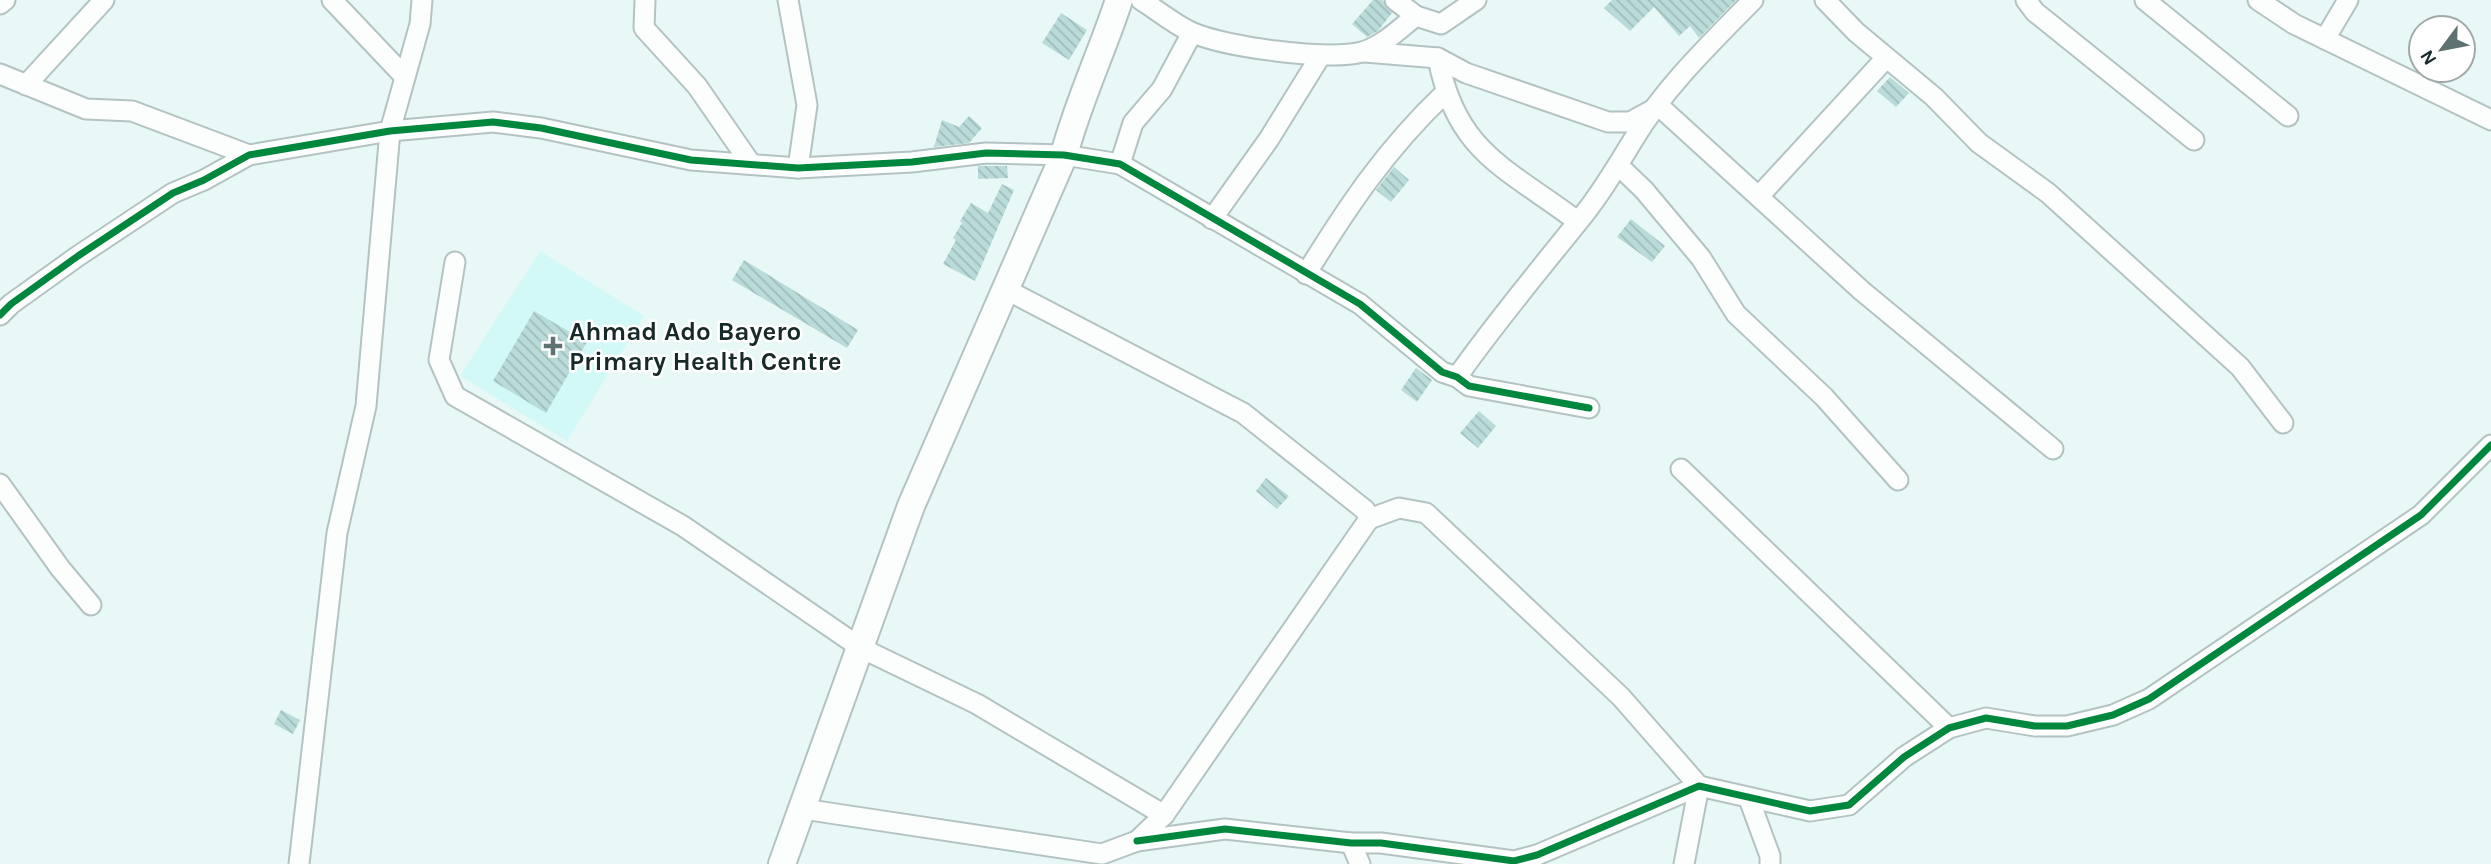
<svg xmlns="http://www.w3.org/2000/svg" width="2491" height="864" viewBox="0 0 2491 864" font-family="Karla,sans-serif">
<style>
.built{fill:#d2f9f7}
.building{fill:url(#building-back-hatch)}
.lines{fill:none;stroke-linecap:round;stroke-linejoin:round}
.street-casing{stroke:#b3c3c2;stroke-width:23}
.secondary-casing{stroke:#b3c3c2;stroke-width:30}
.street{stroke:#fcfefe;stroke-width:19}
.secondary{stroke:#fcfefe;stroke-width:26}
.cycleway-casing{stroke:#fff;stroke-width:11}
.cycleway{stroke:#00873e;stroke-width:7}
.poi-dot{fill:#607171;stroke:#fff;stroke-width:2.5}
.labels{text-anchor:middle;stroke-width:5;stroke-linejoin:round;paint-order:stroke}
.poi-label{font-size:26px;font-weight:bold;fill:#172929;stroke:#fff;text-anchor:start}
</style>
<defs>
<pattern id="building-back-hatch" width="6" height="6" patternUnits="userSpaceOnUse" patternTransform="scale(1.75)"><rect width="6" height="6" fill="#b9dbd9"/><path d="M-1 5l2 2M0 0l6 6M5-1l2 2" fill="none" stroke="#9ebcba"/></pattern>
</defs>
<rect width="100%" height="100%" fill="#e8f8f6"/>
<path class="built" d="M540 251 644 316 567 441 460 376Z"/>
<g class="building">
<path d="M1373 0H1382L1392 13 1378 31 1367 37 1352 24Z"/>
<path d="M1612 0H1736L1699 38 1690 26 1679 36 1654 7 1630 31 1604 8Z"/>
<path d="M1061 13 1087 30 1069 60 1042 43Z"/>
<path d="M1890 77 1909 93 1896 107 1877 91Z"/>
<path d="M969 116 982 128 969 143 934 147 942 120 959 127Z"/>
<path d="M978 166H1007L1008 178 978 179Z"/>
<path d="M1394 167 1409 180 1391 202 1376 190Z"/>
<path d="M1002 184 1014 190 975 281 943 264 956 240 953 238 962 223 960 221 971 203 988 213Z"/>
<path d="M1631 219 1665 246 1652 262 1617 237Z"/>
<path d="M744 260 858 330 847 348 732 280Z"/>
<path d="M534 311 587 342 546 413 493 381Z"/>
<path d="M1416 368 1432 380 1417 402 1401 390Z"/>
<path d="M1479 411 1496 426 1478 448 1460 433Z"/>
<path d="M1266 478 1289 496 1277 509 1256 491Z"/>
<path d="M281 710 300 720 293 734 274 724Z"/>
</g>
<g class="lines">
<defs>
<g id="street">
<path d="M332 0 405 77"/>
<path d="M645 0 644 28 697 86 751 164"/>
<path d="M788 0 807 105 798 168"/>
<path d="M1141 0C1157 10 1174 24 1191 32 1224 47 1327 61 1362 52 1383 46 1400 28 1416 16L1441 24 1476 0"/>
<path d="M1395 0 1416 16"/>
<path d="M1825 0 1856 32 1934 97 1979 143 2048 193 2240 367 2283 423"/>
<path d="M2026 0 2035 12 2194 140"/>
<path d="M2145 0 2288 116"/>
<path d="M2258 0 2294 24 2491 120"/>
<path d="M0 4 5 0"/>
<path d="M2325 39 2348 0"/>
<path d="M1365 52 1438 58 1466 73 1608 122H1630L1652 110"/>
<path d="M1438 58C1456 153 1507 168 1577 221"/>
<path d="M0 74 86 109 132 111 249 155"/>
<path d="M26 85 104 0"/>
<path d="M1659 106 1862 291 2053 449"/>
<path d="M1120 164 1133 123 1162 89 1192 33"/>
<path d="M1619 166 1644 190 1701 258 1736 314 1824 397 1898 480"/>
<path d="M1760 195 1886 58"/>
<path d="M1212 219 1269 139 1321 55"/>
<path d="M455 262 439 360 455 396 683 526 861 648 977 704 1164 815"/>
<path d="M1306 274C1348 206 1386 149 1445 93"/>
<path d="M0 315 11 304 78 256 173 193 204 180 249 155 390 131 493 122 541 128 691 160 798 168 912 162 986 153 1064 155 1120 164 1360 304 1442 372 1457 377 1469 386 1589 408"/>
<path d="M1457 377C1497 320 1542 267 1585 213 1604 189 1619 163 1635 137 1665 87 1712 42 1753 0"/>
<path d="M1681 469 1949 728"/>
<path d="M0 484 60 568 91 605"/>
<path d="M1369 519 1399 508 1426 513 1621 697 1699 786 1684 864"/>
<path d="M1749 799 1770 856V864"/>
<path d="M803 809 1102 854 1137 841 1164 815 1369 519 1365 510 1243 413 1005 289"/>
<path d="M1137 841 1225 829 1351 843H1381L1514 861 1537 855 1699 786 1810 811 1849 805 1904 757 1949 728 1986 718 2035 726H2067L2113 715 2149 699 2421 515 2491 445"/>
<path d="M1351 843 1360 864"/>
<path d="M299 864 337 533 366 406 390 131 420 24 422 0"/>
</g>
<path id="secondary" d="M782 864 911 506 1064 155C1078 102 1102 52 1119 0"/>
</defs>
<use href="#street" class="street-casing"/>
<use href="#secondary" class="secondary-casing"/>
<use href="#street" class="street"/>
<use href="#secondary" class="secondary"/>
<defs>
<g id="cycleway">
<path d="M0 315 11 304 78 256 173 193 204 180 249 155 390 131 493 122 541 128 691 160 798 168 912 162 986 153 1064 155 1120 164 1360 304 1442 372 1457 377 1469 386 1589 408"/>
<path d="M1137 841 1225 829 1351 843H1381L1514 861 1537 855 1699 786 1810 811 1849 805 1904 757 1949 728 1986 718 2035 726H2067L2113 715 2149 699 2421 515 2491 445"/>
</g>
</defs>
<use href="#cycleway" class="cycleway-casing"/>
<use href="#cycleway" class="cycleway"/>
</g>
<path class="poi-dot" d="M549.5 335.5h7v7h7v7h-7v7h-7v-7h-7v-7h7z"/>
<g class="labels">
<g class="poi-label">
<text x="569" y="340">Ahmad Ado Bayero<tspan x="569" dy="30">Primary Health Centre</tspan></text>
</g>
</g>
<g transform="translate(2442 49) rotate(238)"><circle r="33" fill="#ffffff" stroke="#a2a9a9" stroke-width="2"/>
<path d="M0-5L12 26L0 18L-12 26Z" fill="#607171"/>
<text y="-10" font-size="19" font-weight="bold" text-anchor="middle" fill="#172929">N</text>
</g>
</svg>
